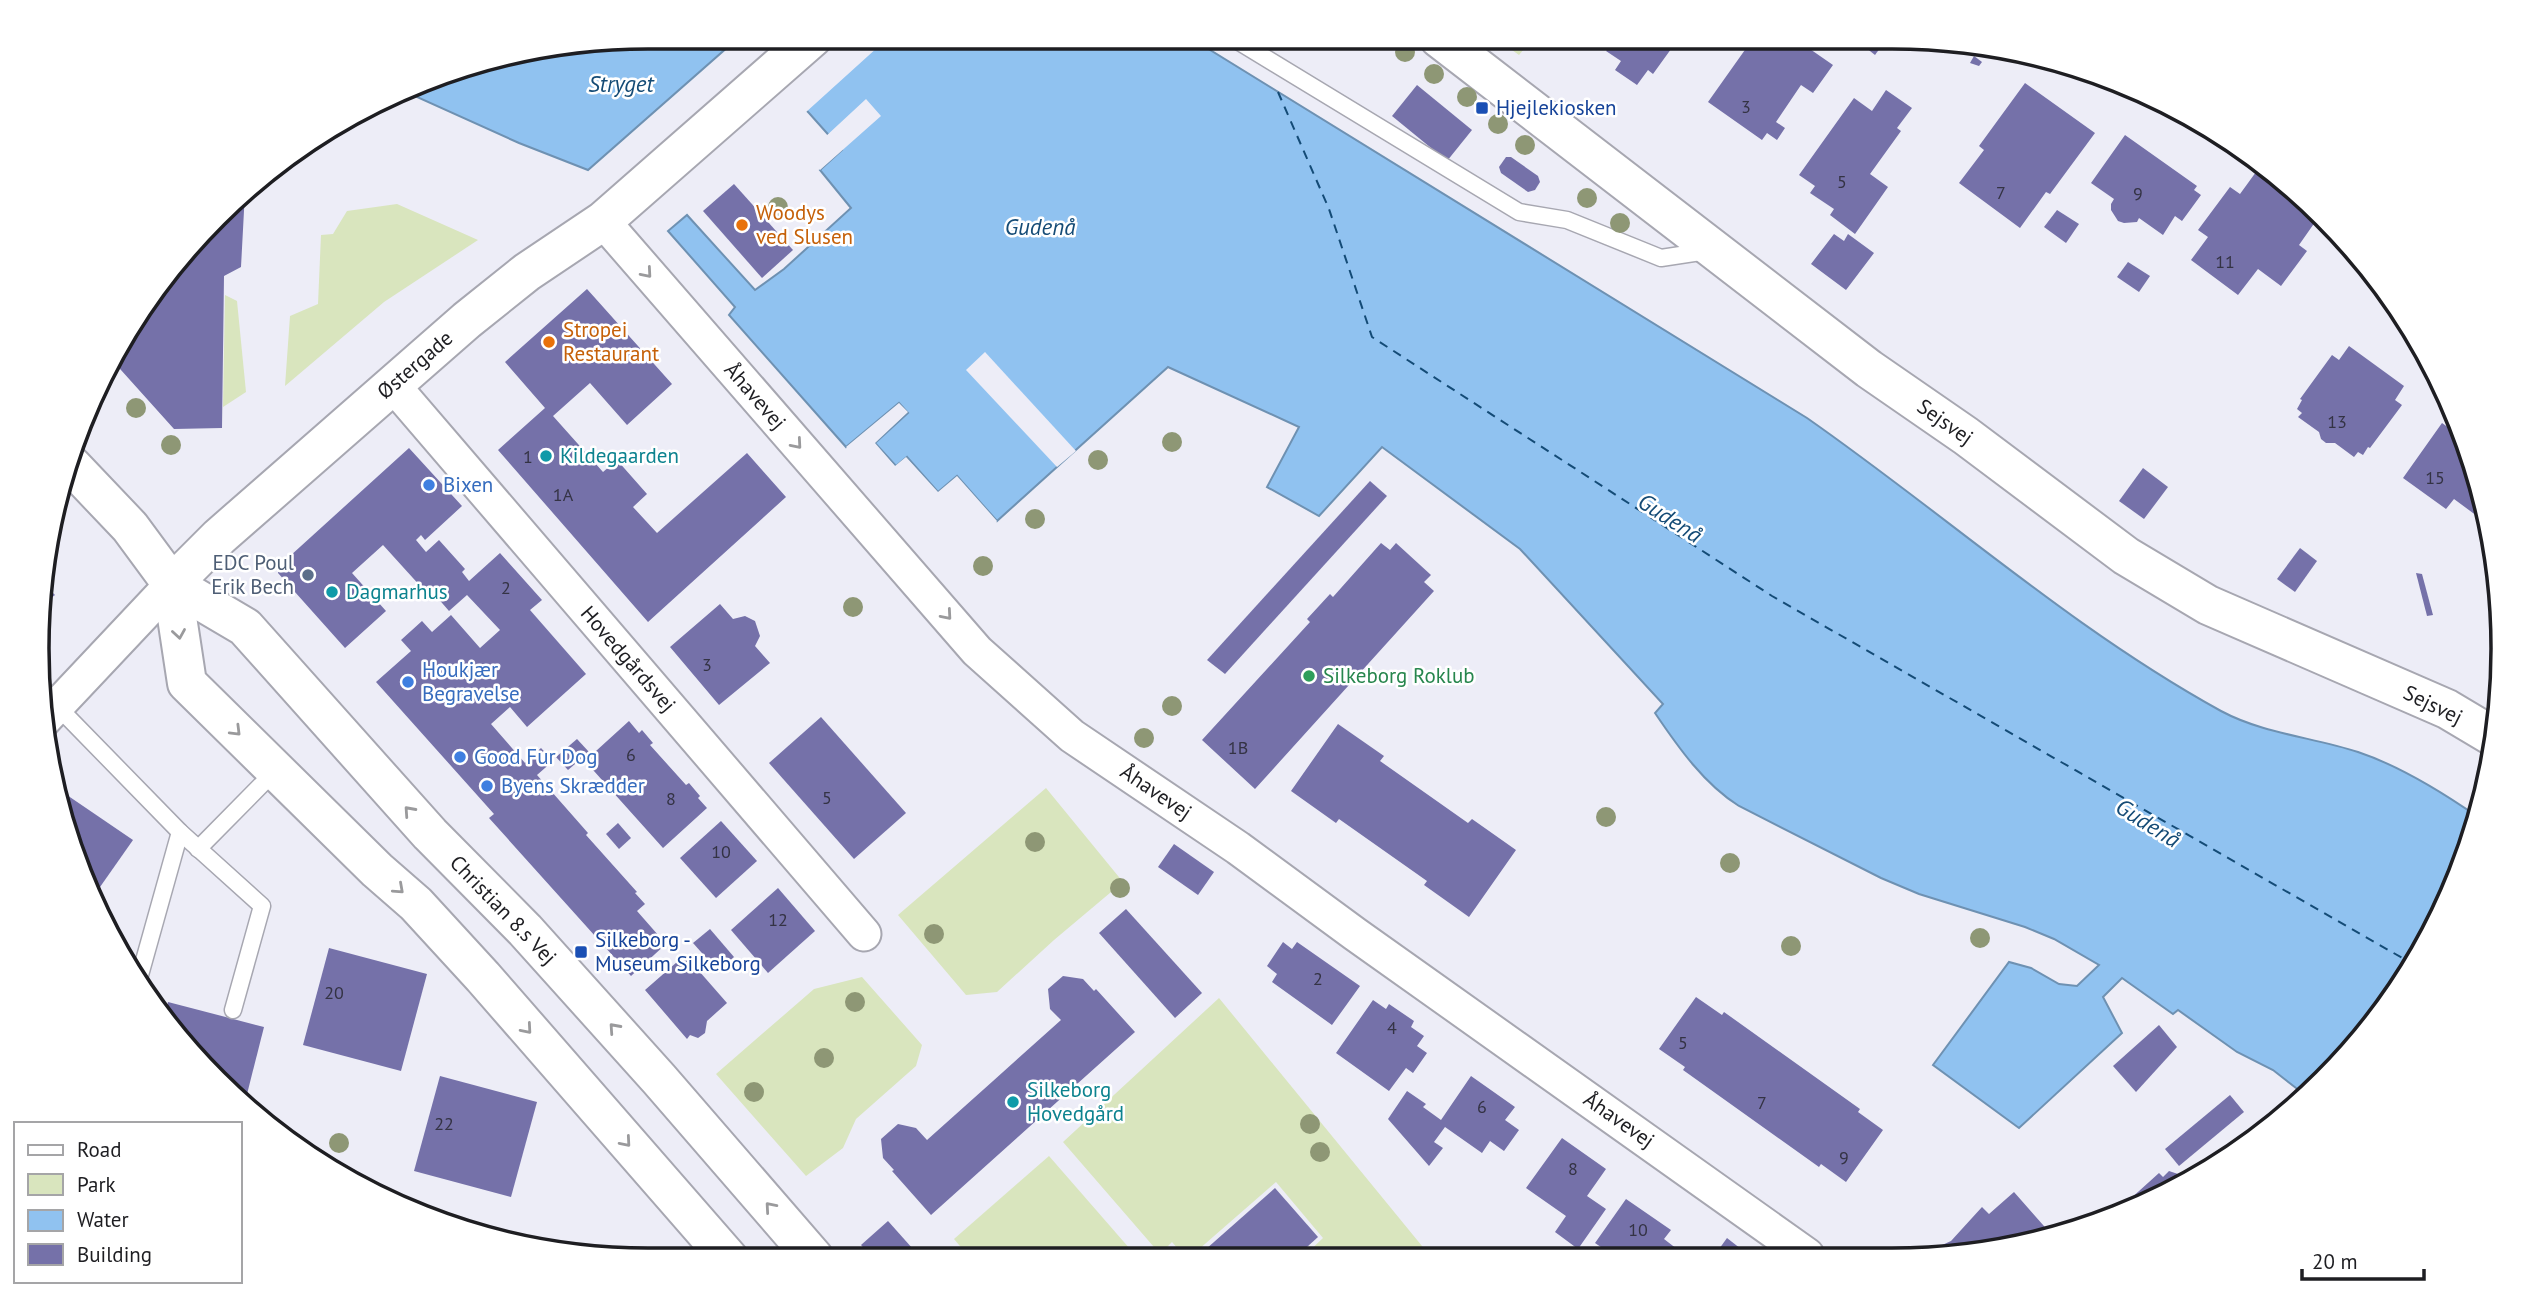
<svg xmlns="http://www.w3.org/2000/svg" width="2540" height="1297" viewBox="0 0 2540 1297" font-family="'PT Sans',sans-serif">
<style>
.green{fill:#d9e5be}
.water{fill:#90c2f0;stroke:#6e91b2;stroke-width:2}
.pier{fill:#ededf7}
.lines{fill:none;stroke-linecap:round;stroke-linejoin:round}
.ferry{stroke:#144b76;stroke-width:2;stroke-dasharray:9 7;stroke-linecap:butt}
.building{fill:#7571a9}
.service-casing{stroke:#a7a7b1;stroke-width:19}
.minor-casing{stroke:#a7a7b1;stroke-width:37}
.tertiary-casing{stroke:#a7a7b1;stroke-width:42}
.service{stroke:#fff;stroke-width:16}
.minor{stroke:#fff;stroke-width:33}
.tertiary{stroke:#fff;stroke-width:38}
.tree{fill:#8e9775}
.oneway{stroke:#9a9a9c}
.transit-dot{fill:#1a4fb4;stroke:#fff;stroke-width:2.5}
.food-dot{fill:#e8710a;stroke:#fff;stroke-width:2.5}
.culture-dot{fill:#0f9aa8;stroke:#fff;stroke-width:2.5}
.shop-dot{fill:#3f7fe0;stroke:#fff;stroke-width:2.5}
.service-dot{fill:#5c6f8a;stroke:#fff;stroke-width:2.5}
.leisure-dot{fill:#2e9e5b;stroke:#fff;stroke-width:2.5}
.labels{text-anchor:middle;stroke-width:5;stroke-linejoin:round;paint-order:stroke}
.number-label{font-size:18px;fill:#343344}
.transit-label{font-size:21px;fill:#164399;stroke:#fff;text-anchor:start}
.food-label{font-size:21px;fill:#c56008;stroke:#fff;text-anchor:start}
.street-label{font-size:21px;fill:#1e1e22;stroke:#fff}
.culture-label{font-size:21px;fill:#0d838f;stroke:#fff;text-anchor:start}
.shop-label{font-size:21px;fill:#366cbe;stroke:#fff;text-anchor:start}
.service-label{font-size:21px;fill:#4e5e75;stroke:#fff;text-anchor:end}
.leisure-label{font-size:21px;fill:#27864d;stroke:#fff;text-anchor:start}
.water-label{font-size:23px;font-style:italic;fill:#144b76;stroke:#fff}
.rim{fill:none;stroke:#1e1e22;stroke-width:3.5}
</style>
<rect width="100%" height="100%" fill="#ededf7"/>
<g class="green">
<path d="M1495 38H1533L1519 55Z"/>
<path d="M2011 51 2049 57 2128 87 2118 86Z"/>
<path d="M397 204 478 240 384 302 285 386 290 316 318 304 321 235 333 234 347 211Z"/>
<path d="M225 295 237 301 246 392 223 407Z"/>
<path d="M1046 788 1123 882 1054 940 997 992 966 995 898 915Z"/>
<path d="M862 977 922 1045 916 1066 856 1119 843 1148 806 1176 716 1074 814 989Z"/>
<path d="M1219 998 1431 1257H1303L1323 1238 1276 1182 1190 1257H1185L1172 1242 1160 1254 1063 1142Z"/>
<path d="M1049 1156 1137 1257 970 1258 954 1239Z"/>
</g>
<path class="water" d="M649 37H1189L1807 418C1946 515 2072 629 2221 711 2264 734 2312 737 2358 752 2400 766 2442 792 2478 817L2440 919 2352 1052 2305 1095 2273 1070 2237 1052 2178 1010 2173 1014 2122 978 2103 997 2122 1033 2019 1128 1933 1065 2009 962 2031 968 2059 984 2077 986 2099 965 2054 939 2025 927 1919 894 1881 878 1739 806C1704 784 1678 747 1655 713L1663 704 1520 549 1382 447 1319 516 1267 487 1299 427 1168 367 997 521 957 476 938 492 907 457 896 466 875 443 908 413 899 403 846 447 729 315 735 307 668 231 687 215 755 290 784 269 851 208 820 170 842 150 809 113 737 39 588 170 519 143 408 93 451 69Z"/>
<g class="pier">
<path d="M744 37H889L805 113 737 44 718 60Z"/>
<path d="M866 99 881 116 820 170 818 168 837 150 825 137Z"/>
<path d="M985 352 1076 451 1057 467 966 370Z"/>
<path d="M899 403 908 412 875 443 895 466 906 457 938 492 957 476 997 521 995 524 956 481 941 495H937L906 462 894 469 872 445V440L903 412 899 408 849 450 846 447Z"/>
</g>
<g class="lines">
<path class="ferry" d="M1278 92 1329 209 1372 337 1772 596 2411 963"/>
</g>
<g class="building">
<path d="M1609 38H1679L1653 74 1648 70 1637 85 1615 70 1621 61 1606 51 1612 44 1607 40Z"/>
<path d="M1760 38H1794L1833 65 1813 93 1801 85 1776 122 1785 128 1777 140 1767 133 1762 140 1708 102 1747 47 1752 50Z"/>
<path d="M1857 38H1884L1886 40 1875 55 1855 39Z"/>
<path d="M1974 56 1982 62 1979 66 1970 63Z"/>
<path d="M2025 83 2095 133 2050 194 2046 192 2020 228 1959 183 1984 150 1979 146Z"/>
<path d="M1417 85 1472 130 1447 161 1392 116Z"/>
<path d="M1886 90 1912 108 1897 128 1901 131 1870 174 1888 187 1855 234 1830 215 1834 209 1810 193 1815 186 1799 175 1854 98 1872 111Z"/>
<path d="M2125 135 2197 186 2194 190 2201 195 2182 221 2175 216 2163 235 2139 218 2137 222 2124 223 2118 221 2111 210V204L2114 199 2091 183Z"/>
<path d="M1506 157H1511L1538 176 1540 182 1535 190 1528 192 1501 173 1499 167Z"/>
<path d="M2256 172 2275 186 2281 179 2320 215 2299 245 2307 251 2281 286 2258 269 2238 295 2191 260 2208 237 2198 230 2230 187 2240 194Z"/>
<path d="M734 184 793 250 762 278 703 211Z"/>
<path d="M245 192 241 267 224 276 222 428 174 429 112 360 119 342 188 245Z"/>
<path d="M2057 210 2079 224 2066 243 2044 227Z"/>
<path d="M1834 234 1844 241 1848 234 1874 253 1846 290 1811 264Z"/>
<path d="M2128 262 2150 276 2139 292 2117 277Z"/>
<path d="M587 289 672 384 627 425 590 383 553 416 603 472 617 460 647 494 633 507 657 533 747 453 786 497 648 622 498 450 545 408 505 362Z"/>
<path d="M2349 346 2404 386 2395 400 2402 405 2370 448 2368 447 2363 455 2358 452 2354 457 2335 443H2326L2321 439 2319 432 2298 417 2302 413 2297 409 2302 400 2300 399 2332 355 2339 360Z"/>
<path d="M2442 423 2466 440 2471 451 2484 507 2477 516 2454 499 2446 509 2403 478Z"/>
<path d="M409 448 462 506 425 540 421 535 416 540 426 552 439 540 465 569 462 572 469 581 500 553 542 600 530 610 586 674 527 727 510 707 491 724 525 763 541 748 553 761 537 775 588 833 586 835 637 892 635 893 645 904 637 911 666 944 631 976 489 818 494 814 376 682 411 651 401 640 422 621 432 632 451 615 480 648 500 630 467 595 449 611 436 596 432 599 383 545 352 573 386 611 345 648 278 573 279 566Z"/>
<path d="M2143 468 2168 487 2144 519 2119 501Z"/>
<path d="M1370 481 1387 496 1225 674 1207 660Z"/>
<path d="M1381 543 1390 550 1396 543 1431 575 1424 582 1434 591 1255 789 1202 740 1310 622 1307 619 1330 594 1333 597Z"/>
<path d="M2300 548 2317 561 2295 592 2277 579Z"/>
<path d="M2416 573 2422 574 2433 615 2427 616Z"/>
<path d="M47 587 55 595 46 602Z"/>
<path d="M720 604 733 619 745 616 755 621 760 636 755 646 770 663 719 705 670 647Z"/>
<path d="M821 717 906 813 854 859 769 763Z"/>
<path d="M629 721 639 733 642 730 653 743 650 745 686 785 689 783 700 796 698 798 707 808 663 848 585 761Z"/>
<path d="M1338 724 1384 756 1380 761 1468 823 1472 819 1516 850 1469 917 1424 885 1427 881 1339 819 1336 823 1291 791Z"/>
<path d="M577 739 589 752 568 770 556 757Z"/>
<path d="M61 791 133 840 93 897Z"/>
<path d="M721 821 757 861 716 898 680 858Z"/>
<path d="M618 823 631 838 619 849 606 834Z"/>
<path d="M1174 844 1214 872 1198 895 1158 867Z"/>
<path d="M778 888 815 931 768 973 731 930Z"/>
<path d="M1126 909 1202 993 1175 1018 1099 933Z"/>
<path d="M710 929 734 957 718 971 693 943Z"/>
<path d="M1283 942 1292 949 1297 942 1360 986 1332 1025 1272 982 1277 974 1267 966Z"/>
<path d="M329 948 427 974 401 1071 303 1045Z"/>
<path d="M685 955 727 1003 707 1021 705 1033 698 1038 690 1035 687 1039 645 990Z"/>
<path d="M1063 976 1083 979 1094 991 1096 989 1135 1032 931 1215 892 1171 894 1170 883 1158 881 1139 898 1124 916 1128 927 1140 993 1081 1061 1020 1050 1009 1048 989Z"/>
<path d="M1696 997 1722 1015 1724 1012 1860 1109 1858 1112 1883 1130 1846 1182 1821 1164 1819 1167 1683 1070 1685 1067 1659 1049Z"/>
<path d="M1373 1000 1386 1009 1389 1004 1414 1021 1411 1027 1424 1036 1417 1046 1427 1053 1413 1073 1406 1068 1389 1091 1336 1053Z"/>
<path d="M168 1002 264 1027 245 1102 216 1081 166 1011Z"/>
<path d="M2159 1025 2177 1047 2136 1092 2113 1066Z"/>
<path d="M440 1076 537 1102 511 1197 414 1171Z"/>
<path d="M1471 1076 1515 1107 1505 1120 1519 1130 1504 1151 1490 1141 1482 1153 1445 1127 1434 1142 1443 1148 1429 1166 1388 1119 1407 1091 1426 1104 1423 1107 1441 1120Z"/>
<path d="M2230 1095 2244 1112 2179 1166 2165 1149Z"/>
<path d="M1562 1138 1606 1169 1587 1196 1606 1209 1578 1249 1555 1232 1566 1216 1526 1188Z"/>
<path d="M2169 1171 2178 1174 2183 1180 2125 1214 2108 1219 2159 1173 2163 1177Z"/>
<path d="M1275 1188 1318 1237 1296 1257H1197Z"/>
<path d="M2014 1192 2051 1234 1972 1255H1920L1951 1241 1982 1207 1989 1214Z"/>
<path d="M1626 1199 1671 1230 1664 1239 1677 1249 1672 1256H1614L1595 1243Z"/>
<path d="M888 1221 921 1258H873L861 1245Z"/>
<path d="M1727 1238 1750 1256H1714Z"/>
</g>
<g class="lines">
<defs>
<g id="service">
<path d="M1231 37 1519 212 1567 220 1661 258 1707 251"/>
<path d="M56 705 180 832 262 906 233 1010"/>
<path d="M198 849 276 770"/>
<path d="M140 975 180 832"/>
</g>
<g id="minor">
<path d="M603 221 977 651 1072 736 1238 848 1355 934 1807 1255"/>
<path d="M392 384 864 934"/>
<path d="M42 722 172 584"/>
</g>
<g id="tertiary">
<path d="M1439 38 1869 369 1966 436 2126 556 2208 605 2447 709 2494 737"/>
<path d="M72 466 130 527 172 584 245 627 430 834 525 930 659 1079 814 1258"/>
<path d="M172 584 187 683 377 870 416 904 483 977 729 1259"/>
<path d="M172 584 219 537 467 320 527 272 603 221 813 37"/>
</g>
</defs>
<use href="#service" class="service-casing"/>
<use href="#minor" class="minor-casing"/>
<use href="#tertiary" class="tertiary-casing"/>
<use href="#service" class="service"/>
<use href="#minor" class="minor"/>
<use href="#tertiary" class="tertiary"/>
</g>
<g class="tree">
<circle cx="1405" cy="52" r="10"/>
<circle cx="1434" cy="74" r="10"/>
<circle cx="1467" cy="97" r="10"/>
<circle cx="1498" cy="124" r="10"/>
<circle cx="1525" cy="145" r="10"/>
<circle cx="1587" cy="198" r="10"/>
<circle cx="778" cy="207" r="10"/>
<circle cx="1620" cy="223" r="10"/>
<circle cx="136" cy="408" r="10"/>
<circle cx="1172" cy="442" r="10"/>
<circle cx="171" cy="445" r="10"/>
<circle cx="1098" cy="460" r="10"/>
<circle cx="1035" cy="519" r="10"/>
<circle cx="983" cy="566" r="10"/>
<circle cx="853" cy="607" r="10"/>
<circle cx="1172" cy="706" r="10"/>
<circle cx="1144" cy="738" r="10"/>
<circle cx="1606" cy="817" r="10"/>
<circle cx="1035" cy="842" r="10"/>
<circle cx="1730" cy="863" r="10"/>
<circle cx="1120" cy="888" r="10"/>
<circle cx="934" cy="934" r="10"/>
<circle cx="1980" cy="938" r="10"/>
<circle cx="1791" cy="946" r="10"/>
<circle cx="855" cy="1002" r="10"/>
<circle cx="824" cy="1058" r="10"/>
<circle cx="754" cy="1092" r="10"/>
<circle cx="1310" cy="1124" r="10"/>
<circle cx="339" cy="1143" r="10"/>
<circle cx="1320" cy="1152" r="10"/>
</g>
<defs><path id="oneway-chevron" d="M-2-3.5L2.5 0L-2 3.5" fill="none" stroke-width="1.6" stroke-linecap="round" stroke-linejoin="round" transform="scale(1.75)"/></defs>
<g class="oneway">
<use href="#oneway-chevron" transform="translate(647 273) rotate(49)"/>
<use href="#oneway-chevron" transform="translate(797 444) rotate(49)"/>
<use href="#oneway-chevron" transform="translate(947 615) rotate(49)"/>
<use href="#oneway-chevron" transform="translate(179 634) rotate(81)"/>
<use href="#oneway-chevron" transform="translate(236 731) rotate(45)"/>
<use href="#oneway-chevron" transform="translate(409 811) rotate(-132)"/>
<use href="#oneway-chevron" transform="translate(399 889) rotate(42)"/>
<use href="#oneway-chevron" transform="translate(614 1028) rotate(-132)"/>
<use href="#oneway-chevron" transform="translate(527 1029) rotate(49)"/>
<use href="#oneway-chevron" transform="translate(626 1142) rotate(49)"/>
<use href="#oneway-chevron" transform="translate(770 1207) rotate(-131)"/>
</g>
<g class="transit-dot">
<rect x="1475" y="101" width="14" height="14" rx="3.5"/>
<rect x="574" y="945" width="14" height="14" rx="3.5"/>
</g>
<g class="food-dot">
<circle cx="742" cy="225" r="7"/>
<circle cx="549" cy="342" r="7"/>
</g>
<g class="culture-dot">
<circle cx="546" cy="456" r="7"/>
<circle cx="332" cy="592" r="7"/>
<circle cx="1013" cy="1102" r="7"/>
</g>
<g class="shop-dot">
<circle cx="429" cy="485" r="7"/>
<circle cx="408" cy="682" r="7"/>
<circle cx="460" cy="757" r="7"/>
<circle cx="487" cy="786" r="7"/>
</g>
<circle class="service-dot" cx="308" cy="575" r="7"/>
<circle class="leisure-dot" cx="1309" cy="676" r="7"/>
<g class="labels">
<g class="number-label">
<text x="1746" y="113">3</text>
<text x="1842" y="188">5</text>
<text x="2001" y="199">7</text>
<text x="2138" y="200">9</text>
<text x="2225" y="268">11</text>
<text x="2337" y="428">13</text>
<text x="528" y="463">1</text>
<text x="2435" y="484">15</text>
<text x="563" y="501">1A</text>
<text x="506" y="594">2</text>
<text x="707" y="671">3</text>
<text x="1238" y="754">1B</text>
<text x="631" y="761">6</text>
<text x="827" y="804">5</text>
<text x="671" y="805">8</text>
<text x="721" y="858">10</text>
<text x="778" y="926">12</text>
<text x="1318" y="985">2</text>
<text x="334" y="999">20</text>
<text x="1392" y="1034">4</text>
<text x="1683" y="1049">5</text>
<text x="1762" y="1109">7</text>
<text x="1482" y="1113">6</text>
<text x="444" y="1130">22</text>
<text x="1844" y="1164">9</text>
<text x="1573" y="1175">8</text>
<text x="1638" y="1236">10</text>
</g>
<g class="transit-label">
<text x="1496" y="115">Hjejlekiosken</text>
<text x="595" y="947">Silkeborg -<tspan x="595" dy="24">Museum Silkeborg</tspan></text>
</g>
<g class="food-label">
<text x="756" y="220">Woodys<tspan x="756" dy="24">ved Slusen</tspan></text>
<text x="563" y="337">Stropei<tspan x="563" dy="24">Restaurant</tspan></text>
</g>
<g class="street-label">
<text transform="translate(415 365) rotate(-41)" y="7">Østergade</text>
<text transform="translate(755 396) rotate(49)" y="7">Åhavevej</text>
<text transform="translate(1945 422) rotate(35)" y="7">Sejsvej</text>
<text transform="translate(628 659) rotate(49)" y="7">Hovedgårdsvej</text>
<text transform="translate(2433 705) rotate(26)" y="7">Sejsvej</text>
<text transform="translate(1156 792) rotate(34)" y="7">Åhavevej</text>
<text transform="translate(503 910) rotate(46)" y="7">Christian 8.s Vej</text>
<text transform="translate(1619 1120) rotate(35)" y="7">Åhavevej</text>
</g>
<g class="culture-label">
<text x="560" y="463">Kildegaarden</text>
<text x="346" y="599">Dagmarhus</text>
<text x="1027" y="1097">Silkeborg<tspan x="1027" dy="24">Hovedgård</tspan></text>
</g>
<g class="shop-label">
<text x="443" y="492">Bixen</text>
<text x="422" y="677">Houkjær<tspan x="422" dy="24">Begravelse</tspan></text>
<text x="474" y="764">Good Fur Dog</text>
<text x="501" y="793">Byens Skrædder</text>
</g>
<g class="service-label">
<text x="294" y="570">EDC Poul<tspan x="294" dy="24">Erik Bech</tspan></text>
</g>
<g class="leisure-label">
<text x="1323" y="683">Silkeborg Roklub</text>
</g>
<g class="water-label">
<text x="621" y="92">Stryget</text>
<text x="1040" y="235">Gudenå</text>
<text transform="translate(1670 518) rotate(33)" y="8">Gudenå</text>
<text transform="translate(2148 823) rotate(32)" y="8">Gudenå</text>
</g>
</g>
<path d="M0 0H2540V1297H0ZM648 49H1892A599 599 0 0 1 2491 648V649A599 599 0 0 1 1892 1248H648A599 599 0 0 1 49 649V648A599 599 0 0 1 648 49Z" fill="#fff" fill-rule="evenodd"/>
<path class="rim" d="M648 49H1892A599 599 0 0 1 2491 648V649A599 599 0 0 1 1892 1248H648A599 599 0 0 1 49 649V648A599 599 0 0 1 648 49Z"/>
<rect x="14" y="1122" width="228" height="161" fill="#ffffff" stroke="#a5a5a7" stroke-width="2"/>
<rect x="28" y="1145" width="35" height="10" fill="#ffffff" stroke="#a5a5a7" stroke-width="2"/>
<text x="77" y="1157" font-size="21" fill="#1e1e22">Road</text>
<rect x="28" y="1174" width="35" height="21" fill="#d9e5be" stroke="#a5a5a7" stroke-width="2"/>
<text x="77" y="1192" font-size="21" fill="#1e1e22">Park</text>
<rect x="28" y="1210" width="35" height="21" fill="#90c2f0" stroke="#a5a5a7" stroke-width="2"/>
<text x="77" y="1227" font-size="21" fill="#1e1e22">Water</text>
<rect x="28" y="1244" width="35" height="21" fill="#7571a9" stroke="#a5a5a7" stroke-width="2"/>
<text x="77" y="1262" font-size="21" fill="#1e1e22">Building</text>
<path d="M2302 1269v10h122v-10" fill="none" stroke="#1e1e22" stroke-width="3.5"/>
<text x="2312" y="1269" font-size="21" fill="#1e1e22" stroke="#ffffff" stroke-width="5" paint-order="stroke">20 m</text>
</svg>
